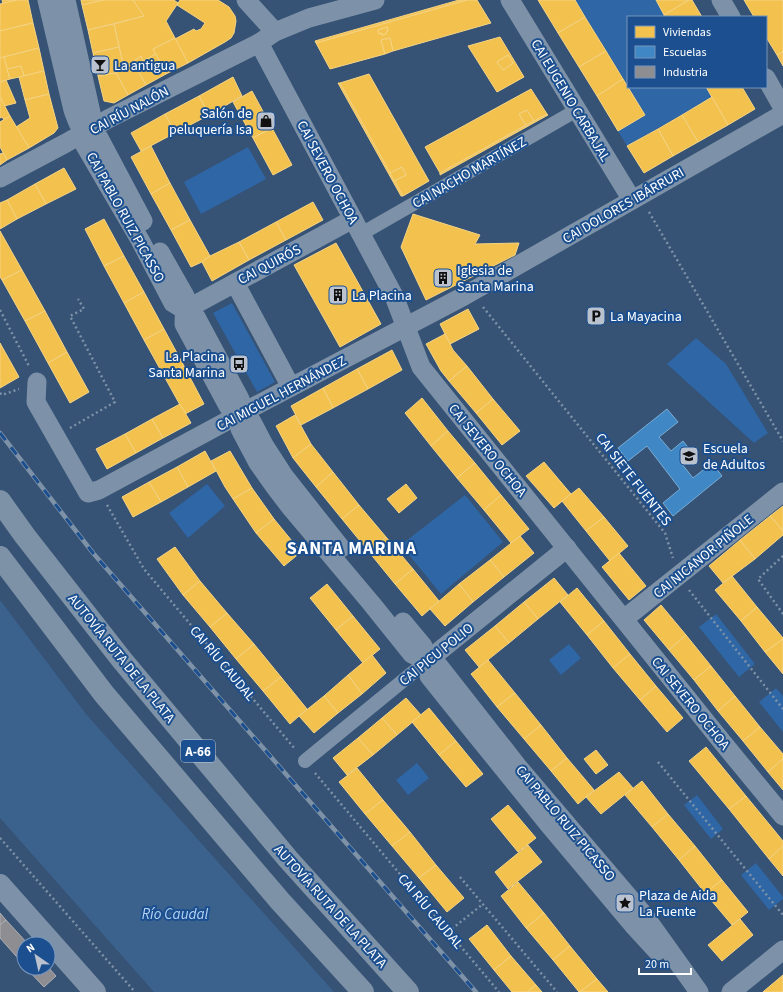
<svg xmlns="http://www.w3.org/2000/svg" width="783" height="992" viewBox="0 0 783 992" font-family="'Source Sans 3',sans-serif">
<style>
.green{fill:#2f66a5}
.water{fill:#3b618d}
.homes{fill:#f2c14e;stroke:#f6d483;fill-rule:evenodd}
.schools{fill:#3f88c5;stroke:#79acd6}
.industry{fill:#8d8d92;stroke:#afafb3}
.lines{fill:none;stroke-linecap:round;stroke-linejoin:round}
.path{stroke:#7d92a8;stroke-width:2.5;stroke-dasharray:2 3;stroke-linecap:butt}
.pedestrian{stroke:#7d92a8;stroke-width:14}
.minor{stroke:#7d92a8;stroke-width:19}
.tertiary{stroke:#7d92a8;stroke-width:22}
.motorway{stroke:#7e92a7;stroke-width:22}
.rail-casing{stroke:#7e92a7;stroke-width:4.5}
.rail{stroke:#1b4f8f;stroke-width:3;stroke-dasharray:9;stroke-linecap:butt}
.labels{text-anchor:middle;stroke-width:4;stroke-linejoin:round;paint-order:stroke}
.shield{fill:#1b4f8f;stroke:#bbcadd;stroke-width:1}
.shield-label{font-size:13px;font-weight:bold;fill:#fff}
.poi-label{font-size:14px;fill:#fff;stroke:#1b4f8f;text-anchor:start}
.street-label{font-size:14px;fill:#fff;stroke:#1b4f8f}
.water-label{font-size:15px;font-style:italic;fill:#b5d3f5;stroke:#1b4f8f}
.district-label{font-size:18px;font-weight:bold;letter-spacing:1px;fill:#fff;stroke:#1b4f8f}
</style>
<rect width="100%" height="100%" fill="#365274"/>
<g class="green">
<path d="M575 0H656L665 17H628V86Z"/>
<path d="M628 87H706L712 97 627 146 618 131 645 115Z"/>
<path d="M248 147 266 179 201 214 184 182Z"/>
<path d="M232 303 275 382 257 392 213 313Z"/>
<path d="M696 338 726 364 768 433 754 443 667 364Z"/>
<path d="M207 484 225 506 188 538 169 513Z"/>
<path d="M465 495 503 542 441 594 401 545Z"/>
<path d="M716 614 755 664 739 677 699 627Z"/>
<path d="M569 644 581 658 561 675 549 660Z"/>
<path d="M776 688 783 696V732L759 702Z"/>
<path d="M417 763 429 778 408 795 396 780Z"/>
<path d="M697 795 723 829 711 839 684 805Z"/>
<path d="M756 863 783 897V899L769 910 741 875Z"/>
</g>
<path class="water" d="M0 600 86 714 334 992H154L0 818Z"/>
<g class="homes">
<path d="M2 0H17L3 4Z"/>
<path d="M17 0H28L33 23 0 31V4Z"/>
<path d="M81 0H104L82 5Z"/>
<path d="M104 0H133L144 16 88 30 82 5Z"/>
<path d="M133 0H174L178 3 166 21 175 38 153 49 156 54 143 61 141 56 124 68 114 24 144 16Z"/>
<path d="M180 0H218L229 7 235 16 236 21 234 33 231 38 225 42 188 63 175 39 194 29 196 31 201 29 205 23 177 5Z"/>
<path d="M459 0H467L316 43 315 41Z"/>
<path d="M467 0H477L491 23 393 51 390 38 381 40 385 54 330 69 316 43ZM387 27 388 31 386 32V34L382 35V33L379 34 378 30Z"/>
<path d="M538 0H575L585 17 558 33Z"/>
<path d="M656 0H689L664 15Z"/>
<path d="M689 0H692L702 17H665L664 15Z"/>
<path d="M744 0H783V52L777 55 766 37V17H754Z"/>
<path d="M585 17 606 51 579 67 558 33Z"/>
<path d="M33 23 39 48 0 58V31Z"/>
<path d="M114 24 119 47 93 53 88 30Z"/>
<path d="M387 27 388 31 386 32V34L382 35V33L379 34 378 30Z"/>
<path d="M500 37 524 77 497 92 468 46ZM508 55 513 63 503 70 497 62Z"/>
<path d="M175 38 188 63 166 74 153 49Z"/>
<path d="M390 38 393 51 385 54 381 40Z"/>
<path d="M119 47 124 68 116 73 98 76 93 53Z"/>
<path d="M39 48 44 71 24 76 21 66 7 69 4 57Z"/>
<path d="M606 51 623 79 597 96 579 67Z"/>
<path d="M783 52V66L777 55Z"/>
<path d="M156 54 166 74 146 85 133 62 141 56 143 61Z"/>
<path d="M508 55 513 63 503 70 497 62Z"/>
<path d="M4 57 10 79 0 82V58Z"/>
<path d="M133 62 146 85 128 95 116 73Z"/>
<path d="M21 66 24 76 10 79 7 69Z"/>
<path d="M44 71 49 94 25 100 19 77Z"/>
<path d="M116 73 128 95 114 103 104 101 98 76Z"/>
<path d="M369 74 429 181 403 196 394 181 406 175 402 167 390 173 340 83Z"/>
<path d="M233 77 242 96 209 115 199 96Z"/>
<path d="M623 79 645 115 618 131 597 96Z"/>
<path d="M6 80 16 103 4 106 0 97V82Z"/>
<path d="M338 83H340L403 196H401Z"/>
<path d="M706 87H742L755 109 728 125Z"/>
<path d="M531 89 547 114 534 121 527 110 519 114 526 125 440 173 425 147Z"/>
<path d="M252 91 272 128 253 138 233 102Z"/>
<path d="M49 94 58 128 54 133 29 148 16 127 30 118 25 100Z"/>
<path d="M199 96 209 115 175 133 165 114Z"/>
<path d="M0 97 10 116 4 120 2 117 0 118Z"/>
<path d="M712 97 728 125 698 142 682 115Z"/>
<path d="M527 110 534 121 526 125 519 114Z"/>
<path d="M165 114 175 133 141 151 131 133Z"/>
<path d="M547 114 548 115 440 175V173Z"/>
<path d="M682 115 698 142 673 156 658 129Z"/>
<path d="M10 116 29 148 7 160 0 147V122Z"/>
<path d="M272 128 292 165 273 175 253 138Z"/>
<path d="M658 129 673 156 644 173 627 146Z"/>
<path d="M151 146 170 183 151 194 131 157Z"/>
<path d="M3 153 7 160 0 165V154Z"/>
<path d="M402 167 406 175 394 181 390 173Z"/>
<path d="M64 168 76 189 46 204 35 184Z"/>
<path d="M170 183 190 220 171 230 151 194Z"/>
<path d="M35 184 46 204 17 219 7 200Z"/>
<path d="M7 200 17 219 0 229V203Z"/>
<path d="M313 202 323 220 286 240 276 222Z"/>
<path d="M413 214 480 235 475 244 519 243 515 255 426 300 401 247Z"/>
<path d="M104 219 124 256 104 266 85 229Z"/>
<path d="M190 220 210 256 202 262 191 267 171 230Z"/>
<path d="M276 222 286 240 249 260 239 242Z"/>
<path d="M0 231 22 270 2 280 0 277Z"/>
<path d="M239 242 249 260 212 281 202 262 210 256Z"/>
<path d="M336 243 381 324 340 347 294 265Z"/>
<path d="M124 256 144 292 124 303 104 266Z"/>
<path d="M22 270 45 311 25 321 2 280Z"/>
<path d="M144 292 164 329 144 340 124 303Z"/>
<path d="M468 309 479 329 450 344 440 324Z"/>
<path d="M45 311 67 352 48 363 25 321Z"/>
<path d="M164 329 184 366 164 376 144 340Z"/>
<path d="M445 334 453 350 467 366 449 381 441 371 426 344Z"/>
<path d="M0 343 19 377 0 388Z"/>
<path d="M392 350 402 370 368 389 357 369Z"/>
<path d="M67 352 89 392 70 403 48 363Z"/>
<path d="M184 366 204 404 185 414 164 376Z"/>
<path d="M467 366 493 399 476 413 449 381Z"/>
<path d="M357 369 368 389 333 408 323 388Z"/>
<path d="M323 388 333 408 301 425 291 406Z"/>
<path d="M422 398 448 431 431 446 405 413Z"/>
<path d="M493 399 520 431 502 445 476 413Z"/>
<path d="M180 404 191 423 163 438 152 419Z"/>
<path d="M295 415 311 444 293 458 276 426Z"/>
<path d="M152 419 163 438 136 453 125 434Z"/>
<path d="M448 431 475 463 457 478 431 446Z"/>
<path d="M125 434 136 453 107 469 96 449Z"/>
<path d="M311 444 333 472 316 487 293 458Z"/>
<path d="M205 451 216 471 188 487 177 467Z"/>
<path d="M230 451 252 488 233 499 225 487 211 461Z"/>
<path d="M544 462 571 494 554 508 526 476Z"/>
<path d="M475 463 501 495 484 510 457 478Z"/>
<path d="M177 467 188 487 161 502 149 482Z"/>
<path d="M333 472 359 505 342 519 316 487Z"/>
<path d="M149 482 161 502 133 517 122 497Z"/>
<path d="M406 484 417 498 399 513 387 499Z"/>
<path d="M252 488 274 519 256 533 233 499Z"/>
<path d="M579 488 604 517 586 531 562 501Z"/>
<path d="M501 495 529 529 511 543 484 510Z"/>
<path d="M359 505 386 537 369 552 342 519Z"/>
<path d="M783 506V531L770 516Z"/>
<path d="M770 516 783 531V535L755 559 740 540Z"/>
<path d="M604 517 628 546 610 561 586 531Z"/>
<path d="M274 519 301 552 284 566 256 533Z"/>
<path d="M520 536 534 553 504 577 490 560Z"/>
<path d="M386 537 413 569 395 584 369 552Z"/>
<path d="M740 540 755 559 723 583 709 566Z"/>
<path d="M175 547 200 581 183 595 157 559Z"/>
<path d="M619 553 646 586 629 600 602 567Z"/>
<path d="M490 560 504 577 473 602 459 584Z"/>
<path d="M413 569 439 601 422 616 395 584Z"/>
<path d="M732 576 757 607 741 621 715 590Z"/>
<path d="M554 578 568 595 538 619 524 602Z"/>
<path d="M200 581 227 613 210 627 183 595Z"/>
<path d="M327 584 353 616 336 630 310 598Z"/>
<path d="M459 584 473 602 445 626 430 609Z"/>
<path d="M577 588 604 621 587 635 560 602Z"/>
<path d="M524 602 538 619 509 643 495 626Z"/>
<path d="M661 605 686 635 669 650 644 620Z"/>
<path d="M757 607 783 638V639L765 652 741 621Z"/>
<path d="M227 613 254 644 236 659 210 627Z"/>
<path d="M353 616 380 649 363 663 336 630Z"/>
<path d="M604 621 630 654 613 668 587 635Z"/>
<path d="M495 626 509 643 479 667 465 650Z"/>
<path d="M686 635 711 666 694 680 669 650Z"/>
<path d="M783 639V674L765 652Z"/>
<path d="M254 644 281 677 263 691 236 659Z"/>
<path d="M630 654 656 686 640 700 613 668Z"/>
<path d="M372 655 386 673 362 694 348 675Z"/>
<path d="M488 660 515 693 497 707 471 674Z"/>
<path d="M711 666 735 696 718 711 694 680Z"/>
<path d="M348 675 362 694 338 713 324 696Z"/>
<path d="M281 677 307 709 290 724 263 691Z"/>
<path d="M656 686 683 718 667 732 640 700Z"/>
<path d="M515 693 541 725 524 739 497 707Z"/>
<path d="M324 696 338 713 314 733 299 716Z"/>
<path d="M735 696 760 727 743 741 718 711Z"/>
<path d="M406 698 421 715 397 735 382 718Z"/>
<path d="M429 708 456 741 439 755 412 722Z"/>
<path d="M382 718 397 735 373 755 358 738Z"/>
<path d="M541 725 567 758 551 771 524 739Z"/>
<path d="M760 727 783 754V759L768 772 743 741Z"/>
<path d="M358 738 373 755 347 775 333 758Z"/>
<path d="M456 741 483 774 466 787 439 755Z"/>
<path d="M706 747 746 796 729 809 689 761Z"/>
<path d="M596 750 608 765 596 774 584 759Z"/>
<path d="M567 758 594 790 578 804 551 771Z"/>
<path d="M783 759V790L768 772Z"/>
<path d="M357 768 383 800 365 814 339 782Z"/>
<path d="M619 772 633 788 601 814 586 797Z"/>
<path d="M642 781 668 814 652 827 625 795Z"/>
<path d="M746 796 783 841V846L769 859 729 809Z"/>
<path d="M383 800 410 832 392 846 365 814Z"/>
<path d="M508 805 536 838 518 852 491 819Z"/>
<path d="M668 814 695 846 679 860 652 827Z"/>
<path d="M410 832 436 865 419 878 392 846Z"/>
<path d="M528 845 542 862 508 889 495 872Z"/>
<path d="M695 846 722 880 705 893 679 860Z"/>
<path d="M783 846V876L769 859Z"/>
<path d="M436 865 464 898 447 912 419 878Z"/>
<path d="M722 880 748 912 732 925 705 893Z"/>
<path d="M518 882 544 913 526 928 501 896Z"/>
<path d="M544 913 570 946 553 960 526 928Z"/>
<path d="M740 919 753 935 722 961 708 945Z"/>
<path d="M487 925 511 956 494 970 469 939Z"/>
<path d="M570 946 597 979 580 992H579L553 960Z"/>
<path d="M511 956 536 985 527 992H512L494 970Z"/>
<path d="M783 975V992H763L764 991Z"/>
<path d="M597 979 608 992H580Z"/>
<path d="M536 985 542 992H527Z"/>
</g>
<path class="schools" d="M667 409 678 422 659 437 671 451 683 441 693 454 682 464 693 478 712 463 722 476 673 516 663 503 680 489 647 446 628 461 618 448Z"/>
<g class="industry">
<path d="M0 913 6 920 0 925Z"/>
<path d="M6 920 28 944H24V965L0 938V925Z"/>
<path d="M48 967 56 976 44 987 26 968H48Z"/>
</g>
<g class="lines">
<g class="path">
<path d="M649 212 783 441"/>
<path d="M483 307 665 533 673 558"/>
<path d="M0 310 29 366"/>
<path d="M0 393 2 395 19 389"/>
<path d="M70 428 115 402 70 316 84 309 78 299"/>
<path d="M107 505 144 569 295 749"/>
<path d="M783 556 758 579 783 614"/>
<path d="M689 590 783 709"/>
<path d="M658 762 783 915"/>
<path d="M315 773 499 992"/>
<path d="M0 838 135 992"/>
<path d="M460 877 557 992"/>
<path d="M448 932 483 904"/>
</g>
<g class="pedestrian">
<path d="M361 234 577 110"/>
<path d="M305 761 427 661"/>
</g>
<g class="minor">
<path d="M47 0 73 110 78 123 99 138 143 221"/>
<path d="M66 0 92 117 89 131 84 144 140 240 173 303 196 317 240 399V429L258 463 275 487 291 508 371 603 412 654 439 666 519 768 644 915 699 992"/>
<path d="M246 0 275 32"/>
<path d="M510 0 632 200"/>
<path d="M721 0 731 17"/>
<path d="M259 43 394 296 421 367 723 743 783 816"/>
<path d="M766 78 783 108"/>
<path d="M0 178 66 143 108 119 259 43 275 32 309 18 375 0"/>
<path d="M160 252 185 296 184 324 228 406 252 422 264 445 284 476 341 548"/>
<path d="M235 283 291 387"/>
<path d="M185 310 353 219"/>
<path d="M37 382 36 402 88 493 99 490 240 414 464 296 783 114"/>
<path d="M624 619 783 492"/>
<path d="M403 622 423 646 427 661 429 676 469 726 550 826 633 925 657 951"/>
<path d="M427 661 567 548"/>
<path d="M731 992 783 950"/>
</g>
<path class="tertiary" d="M0 885 95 992"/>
<g class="motorway">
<path d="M0 501 25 536 122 660 288 859 408 992"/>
<path d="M0 557 104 694 280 901 363 992"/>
</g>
<defs>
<path id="rail" d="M0 433 93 553 476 992"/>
</defs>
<use href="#rail" class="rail-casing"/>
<use href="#rail" class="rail"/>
</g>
<defs>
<symbol id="bar-square" viewBox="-11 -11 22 22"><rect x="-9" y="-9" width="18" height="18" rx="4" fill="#b9c2ce" stroke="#1b4f8f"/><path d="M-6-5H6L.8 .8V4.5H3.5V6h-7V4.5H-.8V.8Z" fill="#111"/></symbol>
<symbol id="shop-square" viewBox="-11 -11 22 22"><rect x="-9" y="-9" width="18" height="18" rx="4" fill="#b9c2ce" stroke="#1b4f8f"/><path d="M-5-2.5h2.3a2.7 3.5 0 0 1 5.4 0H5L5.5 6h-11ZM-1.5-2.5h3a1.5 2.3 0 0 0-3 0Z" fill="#111"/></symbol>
<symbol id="building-square" viewBox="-11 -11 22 22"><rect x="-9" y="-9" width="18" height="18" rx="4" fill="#b9c2ce" stroke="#1b4f8f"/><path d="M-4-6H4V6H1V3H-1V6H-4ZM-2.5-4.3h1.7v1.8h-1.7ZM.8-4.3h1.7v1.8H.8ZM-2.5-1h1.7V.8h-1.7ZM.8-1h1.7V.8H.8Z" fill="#111"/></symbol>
<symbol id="parking-square" viewBox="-11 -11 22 22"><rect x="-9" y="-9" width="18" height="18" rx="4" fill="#b9c2ce" stroke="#1b4f8f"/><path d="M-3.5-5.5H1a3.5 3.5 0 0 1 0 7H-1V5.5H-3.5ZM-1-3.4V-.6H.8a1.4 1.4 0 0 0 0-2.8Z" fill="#111"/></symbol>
<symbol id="bus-square" viewBox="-11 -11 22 22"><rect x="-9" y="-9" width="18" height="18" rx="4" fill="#b9c2ce" stroke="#1b4f8f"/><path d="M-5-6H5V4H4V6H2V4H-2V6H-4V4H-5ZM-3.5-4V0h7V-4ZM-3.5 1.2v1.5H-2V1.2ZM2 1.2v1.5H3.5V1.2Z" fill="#111"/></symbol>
<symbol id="school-square" viewBox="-11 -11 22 22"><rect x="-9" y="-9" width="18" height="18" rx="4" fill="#b9c2ce" stroke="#1b4f8f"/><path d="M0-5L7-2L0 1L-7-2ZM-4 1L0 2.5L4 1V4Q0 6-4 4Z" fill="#111"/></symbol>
<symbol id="sight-square" viewBox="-11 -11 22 22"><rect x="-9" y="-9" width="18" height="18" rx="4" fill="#b9c2ce" stroke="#1b4f8f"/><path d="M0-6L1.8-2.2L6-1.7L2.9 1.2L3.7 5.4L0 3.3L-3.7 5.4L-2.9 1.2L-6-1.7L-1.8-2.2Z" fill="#111"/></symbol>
</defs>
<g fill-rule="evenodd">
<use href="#bar-square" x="89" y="54" width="22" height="22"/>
<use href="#shop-square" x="255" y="110" width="22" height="22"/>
<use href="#building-square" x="432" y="267" width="22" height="22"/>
<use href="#building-square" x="327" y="284" width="22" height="22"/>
<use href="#parking-square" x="585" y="305" width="22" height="22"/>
<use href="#bus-square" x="228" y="353" width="22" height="22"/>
<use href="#school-square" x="678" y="445" width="22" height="22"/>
<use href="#sight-square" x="614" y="892" width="22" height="22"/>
</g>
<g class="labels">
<rect class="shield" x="181" y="740" width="34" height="22" rx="3"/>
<g class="shield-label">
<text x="198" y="756">A-66</text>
</g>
<g class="poi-label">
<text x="114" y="70">La antigua</text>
<text x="252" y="118" text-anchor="end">Salón de<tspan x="252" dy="16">peluquería Isa</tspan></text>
<text x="457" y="275">Iglesia de<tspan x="457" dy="16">Santa Marina</tspan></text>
<text x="352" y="300">La Placina</text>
<text x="610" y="321">La Mayacina</text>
<text x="225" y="361" text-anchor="end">La Placina<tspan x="225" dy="16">Santa Marina</tspan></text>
<text x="703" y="453">Escuela<tspan x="703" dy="16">de Adultos</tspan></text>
<text x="639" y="900">Plaza de Aida<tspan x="639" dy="16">La Fuente</tspan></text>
</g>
<g class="street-label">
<text transform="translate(571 100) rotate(59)" y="5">CAI EUGENIO CARBAJAL</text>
<text transform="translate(129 110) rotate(-28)" y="5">CAI RÍU NALÓN</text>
<text transform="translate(328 172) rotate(62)" y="5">CAI SEVERO OCHOA</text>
<text transform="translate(469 172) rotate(-30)" y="5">CAI NACHO MARTÍNEZ</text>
<text transform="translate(623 205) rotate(-30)" y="5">CAI DOLORES IBÁRRURI</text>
<text transform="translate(126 217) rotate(61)" y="5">CAI PABLO RUIZ PICASSO</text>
<text transform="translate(269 264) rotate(-28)" y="5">CAI QUIRÓS</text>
<text transform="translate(281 393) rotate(-28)" y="5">CAI MIGUEL HERNÁNDEZ</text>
<text transform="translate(488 450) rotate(51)" y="5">CAI SEVERO OCHOA</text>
<text transform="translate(634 479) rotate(52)" y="5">CAI SIETE FUENTES</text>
<text transform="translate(703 556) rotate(-39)" y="5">CAI NICANOR PIÑOLE</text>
<text transform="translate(436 654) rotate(-39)" y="5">CAI PICU POLIO</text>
<text transform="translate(122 658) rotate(51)" y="5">AUTOVÍA RUTA DE LA PLATA</text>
<text transform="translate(223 663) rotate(50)" y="5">CAI RÍU CAUDAL</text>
<text transform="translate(691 703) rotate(51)" y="5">CAI SEVERO OCHOA</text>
<text transform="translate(566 823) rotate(50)" y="5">CAI PABLO RUIZ PICASSO</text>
<text transform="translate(331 906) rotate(48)" y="5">AUTOVÍA RUTA DE LA PLATA</text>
<text transform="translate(431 911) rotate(50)" y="5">CAI RÍU CAUDAL</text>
</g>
<g class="water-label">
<text x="175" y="919">Río Caudal</text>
</g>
<g class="district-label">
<text x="352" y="554">SANTA MARINA</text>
</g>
</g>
<rect x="627" y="16" width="140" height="72" fill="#1b4f8f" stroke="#7695bc"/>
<rect x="635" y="26" width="20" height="12" fill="#f2c14e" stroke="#7695bc"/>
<text x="663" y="36" font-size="12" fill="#ffffff">Viviendas</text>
<rect x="635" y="46" width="20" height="12" fill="#3f88c5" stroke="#7695bc"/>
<text x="663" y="56" font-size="12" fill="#ffffff">Escuelas</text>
<rect x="635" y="66" width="20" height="12" fill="#8d8d92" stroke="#7695bc"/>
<text x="663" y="76" font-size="12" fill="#ffffff">Industria</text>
<g transform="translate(36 956) rotate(326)"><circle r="19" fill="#1b4f8f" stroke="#7695bc"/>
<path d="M0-3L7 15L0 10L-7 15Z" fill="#b9c2ce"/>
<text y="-6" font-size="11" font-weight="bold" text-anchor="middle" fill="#ffffff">N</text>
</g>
<path d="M639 968v6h52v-6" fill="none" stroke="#ffffff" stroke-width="2"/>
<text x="645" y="968" font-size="12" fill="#ffffff" stroke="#1b4f8f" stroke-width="3" paint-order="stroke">20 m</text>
</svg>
